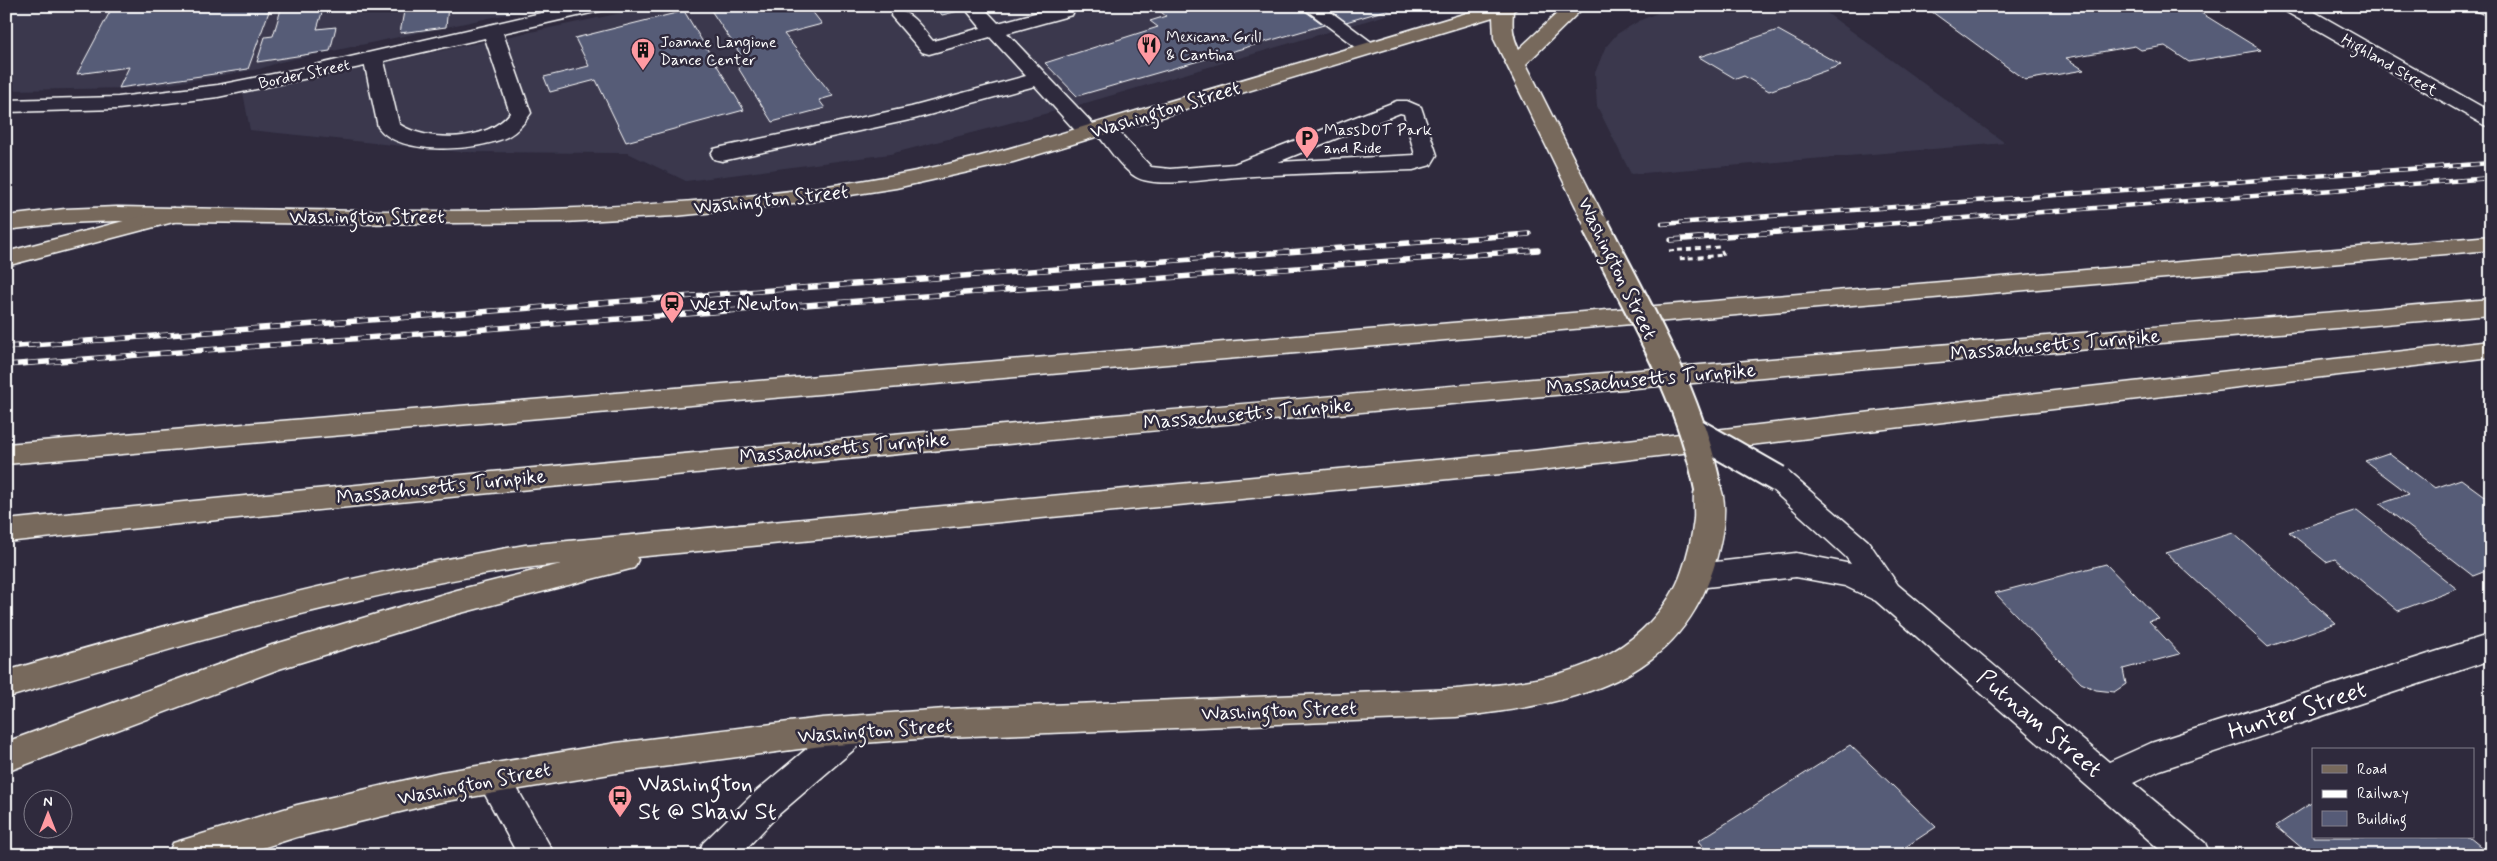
<svg xmlns="http://www.w3.org/2000/svg" width="2497" height="861" viewBox="0 0 2497 861" font-family="Mynerve,sans-serif">
<style>
.built{fill:#3b394e}
.building{fill:#565b77;stroke:#fff}
.lines{fill:none;stroke-linecap:round;stroke-linejoin:round}
.minor-casing{stroke:#fff;stroke-width:3}
.major-casing{stroke:#fff;stroke-width:3}
.highway-casing{stroke:#fff;stroke-width:3}
.path{stroke:#fff;stroke-width:3;stroke-dasharray:5 4;stroke-linecap:butt}
.minor{fill:#2f2a3d;fill-rule:evenodd}
.major{fill:#77695c;fill-rule:evenodd}
.highway{fill:#77695c;fill-rule:evenodd}
.rail-far1-casing{stroke:#fff;stroke-width:4.5}
.rail-casing{stroke:#fff;stroke-width:5.5}
.rail-far1{stroke:#2f2a3d;stroke-width:3;stroke-dasharray:9;stroke-linecap:butt}
.rail{stroke:#2f2a3d;stroke-width:4;stroke-dasharray:11;stroke-linecap:butt}
.minor-bridge-casing{stroke:#fff;stroke-width:30;stroke-linecap:butt}
.major-bridge-far1-casing{stroke:#fff;stroke-width:24;stroke-linecap:butt}
.major-bridge-casing{stroke:#fff;stroke-width:30;stroke-linecap:butt}
.minor-bridge{stroke:#2f2a3d;stroke-width:26}
.major-bridge-far1{stroke:#77695c;stroke-width:21}
.major-bridge{stroke:#77695c;stroke-width:26}
.labels{text-anchor:middle;stroke-width:5;stroke-linejoin:round;paint-order:stroke}
.far-poi-label{font-size:16px;fill:#fff;stroke:#2f2a3d;text-anchor:start}
.far-street-label{font-size:16px;fill:#fff;stroke:#2f2a3d}
.street-label{font-size:20px;fill:#fff;stroke:#2f2a3d}
.poi-label{font-size:20px;fill:#fff;stroke:#2f2a3d;text-anchor:start}
.near-street-label{font-size:24px;fill:#fff;stroke:#2f2a3d}
.near-poi-label{font-size:24px;fill:#fff;stroke:#2f2a3d;text-anchor:start}
</style>
<rect width="100%" height="100%" fill="#2f2a3d"/>
<filter id="ink" filterUnits="userSpaceOnUse"><feTurbulence type="fractalNoise" baseFrequency=".02" numOctaves="2"/><feDisplacementMap in="SourceGraphic" scale="10" xChannelSelector="R" yChannelSelector="G"/><feConvolveMatrix kernelMatrix="1 2 1 2 8 2 1 2 1" color-interpolation-filters="sRGB"/></filter>
<g filter="url(#ink)">
<g class="built">
<path d="M6 6H546L280 62 259 69 169 84 132 88 6 90Z"/>
<path d="M655 6H1417L1075 106 890 154 686 181 628 153 460 152 250 130 243 92Z"/>
<path d="M1674 6H1817L2005 143 1631 174 1597 106 1595 73 1605 48 1617 34 1641 20Z"/>
</g>
<g class="building">
<path d="M113 6H271L248 69 119 88 129 67 77 74Z"/>
<path d="M282 6H324L317 29 336 27 330 51 257 62 265 37 273 36Z"/>
<path d="M405 6H448L446 27 400 33Z"/>
<path d="M708 6H808L822 24 784 34 833 96 819 100 825 108 772 122 737 66 747 64Z"/>
<path d="M935 6H979L942 15Z"/>
<path d="M1164 6H1298L1324 25 1077 96 1045 63 1158 27 1150 21 1166 16 1157 9Z"/>
<path d="M1324 6H1400L1346 22Z"/>
<path d="M1924 6H2190L2261 50 2189 62 2165 46 2141 50 2135 46 2066 58 2084 70 2025 80Z"/>
<path d="M684 11 744 110 626 142 596 80 550 92 544 77 589 66 575 38Z"/>
<path d="M1778 30 1841 65 1769 91 1744 76 1736 79 1699 57Z"/>
<path d="M2388 453 2435 488 2461 479 2491 501V569L2473 576 2380 504 2409 494 2365 461Z"/>
<path d="M2357 510 2457 589 2398 611 2335 559 2326 562 2289 532Z"/>
<path d="M2233 533 2336 623 2268 647 2166 553Z"/>
<path d="M2106 564 2159 619 2149 621 2180 654 2123 669 2126 684 2114 692 2096 690 2081 683 1995 593Z"/>
<path d="M1850 745 1936 827 1901 850 1905 855H1710L1698 841Z"/>
<path d="M2313 802V837H2469L2491 855H2310L2276 826Z"/>
</g>
<g class="lines">
<defs>
<g id="minor">
<path d="M571 6H606L604 10 503 33 531 113C524 123 518 131 507 137 478 151 399 157 378 127L365 66 218 97 118 109 6 112V100L118 97 218 85 298 69ZM485 38 510 113C488 142 428 143 399 124L384 61Z"/>
<path d="M977 6 984 8 998 23 1061 6 1072 7 1074 11 1072 15 1007 33 1094 125 1103 122 1111 123 1151 167 1170 169 1234 164 1397 101H1407L1421 107 1437 155 1431 165 1413 170C1355 172 1296 173 1238 177 1214 178 1156 189 1136 177 1121 168 1109 149 1098 135L1089 138 1081 137 1035 86 914 119 722 161 714 159 711 154 714 149 722 147 911 107 1026 76 990 37 929 54 922 52 891 16 893 12C911 8 922 29 933 41L981 28 968 12 970 8ZM1400 113 1404 114 1415 155 1278 162Z"/>
<path d="M1301 6H1323L1378 47 1375 51H1361Z"/>
<path d="M2281 6H2304L2491 112V127L2484 125 2283 10Z"/>
<path d="M2473 6H2491V17L2475 10Z"/>
<path d="M1778 469 1788 472 1868 541 1898 585 2109 762 2151 743 2491 634V660L2160 770 2133 783 2205 843 2210 855H2166L1876 601 1845 586 1796 577 1698 588 1687 584 1683 576 1687 568 1698 564 1796 553 1851 564 1846 557 1768 486 1764 479 1768 472Z"/>
<path d="M853 716 865 720 870 730 865 740 778 815 740 855H698L703 843 754 793 841 720Z"/>
<path d="M493 763 505 767 555 855H518L476 778 481 767Z"/>
</g>
<g id="major">
<path d="M1490 6H1520L1513 11C1512 26 1512 36 1519 49L1565 6H1585L1526 64 1598 207 1595 212 1587 214 1579 212 1576 207 1494 39 1493 17 1013 162 896 188 786 205 675 216 564 222 340 224 117 221 65 223 6 230V216L65 209 117 207C376 211 639 222 895 175 983 159 1068 131 1153 106 1265 73 1378 40 1490 6Z"/>
<path d="M1708 479 1718 482C1730 502 1722 538 1716 560 1680 686 1569 704 1456 717L945 737 822 746 616 773 441 802 297 837 240 855H168L173 843 297 805 441 772 616 743 822 718 945 709 1456 689C1526 682 1598 677 1650 622 1663 608 1676 590 1682 571 1688 554 1692 537 1694 519 1695 506 1691 493 1698 482Z"/>
</g>
<g id="highway">
<path d="M173 208 181 210 185 215 181 220 6 266V252Z"/>
<path d="M2491 236V250L6 464V444Z"/>
<path d="M2491 299V315C1662 385 833 455 6 542V520C833 435 1662 368 2491 299Z"/>
<path d="M2491 341V357L1532 471 636 557 638 560 634 568 457 614 279 669 6 772V742L272 645 457 590 561 564C493 570 426 585 360 600 240 627 123 663 6 698V671C178 621 349 574 525 545L1532 451Z"/>
</g>
</defs>
<use href="#minor" class="minor-casing"/>
<use href="#major" class="major-casing"/>
<use href="#highway" class="highway-casing"/>
<path class="path" d="M1669 251 1719 247 1724 255 1678 259"/>
<use href="#minor" class="minor"/>
<use href="#major" class="major"/>
<use href="#highway" class="highway"/>
<defs>
<g id="rail-far1">
<path d="M1662 224 2491 163"/>
<path d="M1846 227 2491 178"/>
</g>
<g id="rail">
<path d="M1671 240 1862 226"/>
<path d="M6 347 1529 234"/>
<path d="M6 365 1538 250"/>
</g>
</defs>
<use href="#rail-far1" class="rail-far1-casing"/>
<use href="#rail" class="rail-casing"/>
<use href="#rail-far1" class="rail-far1"/>
<use href="#rail" class="rail"/>
<defs>
<path id="minor-bridge" d="M1694 431 1778 479"/>
<path id="major-bridge-far1" d="M1587 207 1597 227"/>
<path id="major-bridge" d="M1596 226C1639 311 1690 395 1708 489"/>
</defs>
<use href="#minor-bridge" class="minor-bridge-casing"/>
<use href="#major-bridge-far1" class="major-bridge-far1-casing"/>
<use href="#major-bridge" class="major-bridge-casing"/>
<use href="#minor-bridge" class="minor-bridge"/>
<use href="#major-bridge-far1" class="major-bridge-far1"/>
<use href="#major-bridge" class="major-bridge"/>
</g>
</g>
<defs>
<symbol id="restaurant-pin" viewBox="-11 -11 22 30"><path d="M0 17L-7.5 6A9.5 9.5 0 1 1 7.5 6Z" fill="#ff9aa2" stroke="#2f2a3d"/><path d="M-5-6h1v4h1v-4h1v4h1v-4h1v5L-1.5 .5V6h-2V.5L-5-1ZM5-6V6H3V1.5H1.5Q1.5-4 5-6Z" fill="#111"/></symbol>
<symbol id="building-pin" viewBox="-11 -11 22 30"><path d="M0 17L-7.5 6A9.5 9.5 0 1 1 7.5 6Z" fill="#ff9aa2" stroke="#2f2a3d"/><path d="M-4-6H4V6H1V3H-1V6H-4ZM-2.5-4.3h1.7v1.8h-1.7ZM.8-4.3h1.7v1.8H.8ZM-2.5-1h1.7V.8h-1.7ZM.8-1h1.7V.8H.8Z" fill="#111"/></symbol>
<symbol id="parking-pin" viewBox="-11 -11 22 30"><path d="M0 17L-7.5 6A9.5 9.5 0 1 1 7.5 6Z" fill="#ff9aa2" stroke="#2f2a3d"/><path d="M-3.5-5.5H1a3.5 3.5 0 0 1 0 7H-1V5.5H-3.5ZM-1-3.4V-.6H.8a1.4 1.4 0 0 0 0-2.8Z" fill="#111"/></symbol>
<symbol id="station-pin" viewBox="-11 -11 22 30"><path d="M0 17L-7.5 6A9.5 9.5 0 1 1 7.5 6Z" fill="#ff9aa2" stroke="#2f2a3d"/><path d="M-3-6H3Q5-6 5-4V2Q5 4 3 4L4.5 6H3L1.5 4h-3L-3 6H-4.5L-3 4Q-5 4-5 2V-4Q-5-6-3-6ZM-3.5-4v3h7v-3ZM-3.5 1v1.5H-2V1ZM2 1v1.5H3.5V1Z" fill="#111"/></symbol>
<symbol id="bus-pin" viewBox="-11 -11 22 30"><path d="M0 17L-7.5 6A9.5 9.5 0 1 1 7.5 6Z" fill="#ff9aa2" stroke="#2f2a3d"/><path d="M-5-6H5V4H4V6H2V4H-2V6H-4V4H-5ZM-3.5-4V0h7V-4ZM-3.5 1.2v1.5H-2V1.2ZM2 1.2v1.5H3.5V1.2Z" fill="#111"/></symbol>
</defs>
<g fill-rule="evenodd">
<use href="#restaurant-pin" x="1135" y="31" width="28" height="38"/>
<use href="#building-pin" x="629" y="36" width="28" height="38"/>
<use href="#parking-pin" x="1293" y="124" width="28" height="38"/>
<use href="#station-pin" x="658" y="289" width="28" height="38"/>
<use href="#bus-pin" x="606" y="783" width="28" height="38"/>
</g>
<g class="labels">
<g class="far-poi-label">
<text x="1166" y="42">Mexicana Grill<tspan x="1166" dy="18">&amp; Cantina</tspan></text>
<text x="660" y="47">Joanne Langione<tspan x="660" dy="18">Dance Center</tspan></text>
<text x="1324" y="135">MassDOT Park<tspan x="1324" dy="18">and Ride</tspan></text>
</g>
<g class="far-street-label">
<text transform="translate(2390 64) rotate(30)" y="6">Highland Street</text>
<text transform="translate(304 73) rotate(-12)" y="6">Border Street</text>
</g>
<g class="street-label">
<text transform="translate(1165 109) rotate(-17)" y="7">Washington Street</text>
<text transform="translate(771 199) rotate(-6)" y="7">Washington Street</text>
<text x="367" y="223">Washington Street</text>
<text transform="translate(1618 268) rotate(64)" y="7">Washington Street</text>
<text transform="translate(2055 344) rotate(-5)" y="7">Massachusetts Turnpike</text>
<text transform="translate(1651 378) rotate(-5)" y="7">Massachusetts Turnpike</text>
<text transform="translate(1248 413) rotate(-5)" y="7">Massachusetts Turnpike</text>
<text transform="translate(844 447) rotate(-5)" y="7">Massachusetts Turnpike</text>
<text transform="translate(441 486) rotate(-6)" y="7">Massachusetts Turnpike</text>
<text transform="translate(1279 710) rotate(-2)" y="7">Washington Street</text>
<text transform="translate(875 730) rotate(-4)" y="7">Washington Street</text>
<text transform="translate(474 783) rotate(-11)" y="7">Washington Street</text>
</g>
<g class="poi-label">
<text x="690" y="310">West Newton</text>
</g>
<g class="near-street-label">
<text transform="translate(2297 710) rotate(-18)" y="8">Hunter Street</text>
<text transform="translate(2040 723) rotate(40)" y="8">Putnam Street</text>
</g>
<g class="near-poi-label">
<text x="638" y="791">Washington<tspan x="638" dy="28">St @ Shaw St</tspan></text>
</g>
</g>
<rect width="2497" height="861" fill="none" stroke="#2f2a3d" stroke-width="25"/>
<rect x="12" y="12" width="2472" height="836" fill="none" stroke="#fff" stroke-width="2" filter="url(#ink)"/>
<rect x="2312" y="748" width="162" height="90" fill="#2f2a3d" stroke="#827f8b"/>
<rect x="2322" y="765" width="25" height="8" fill="#77695c" stroke="#827f8b"/>
<text x="2357" y="774" font-size="15" fill="#ffffff">Road</text>
<rect x="2322" y="790" width="25" height="8" fill="#ffffff" stroke="#827f8b"/>
<text x="2357" y="798" font-size="15" fill="#ffffff">Railway</text>
<rect x="2322" y="811" width="25" height="15" fill="#565b77" stroke="#827f8b"/>
<text x="2357" y="824" font-size="15" fill="#ffffff">Building</text>
<g transform="translate(48 814)"><circle r="24" fill="#2f2a3d" stroke="#827f8b"/>
<path d="M0-4L9 19L0 12L-9 19Z" fill="#ff9aa2"/>
<text y="-8" font-size="14" font-weight="bold" text-anchor="middle" fill="#ffffff">N</text>
</g>
</svg>
